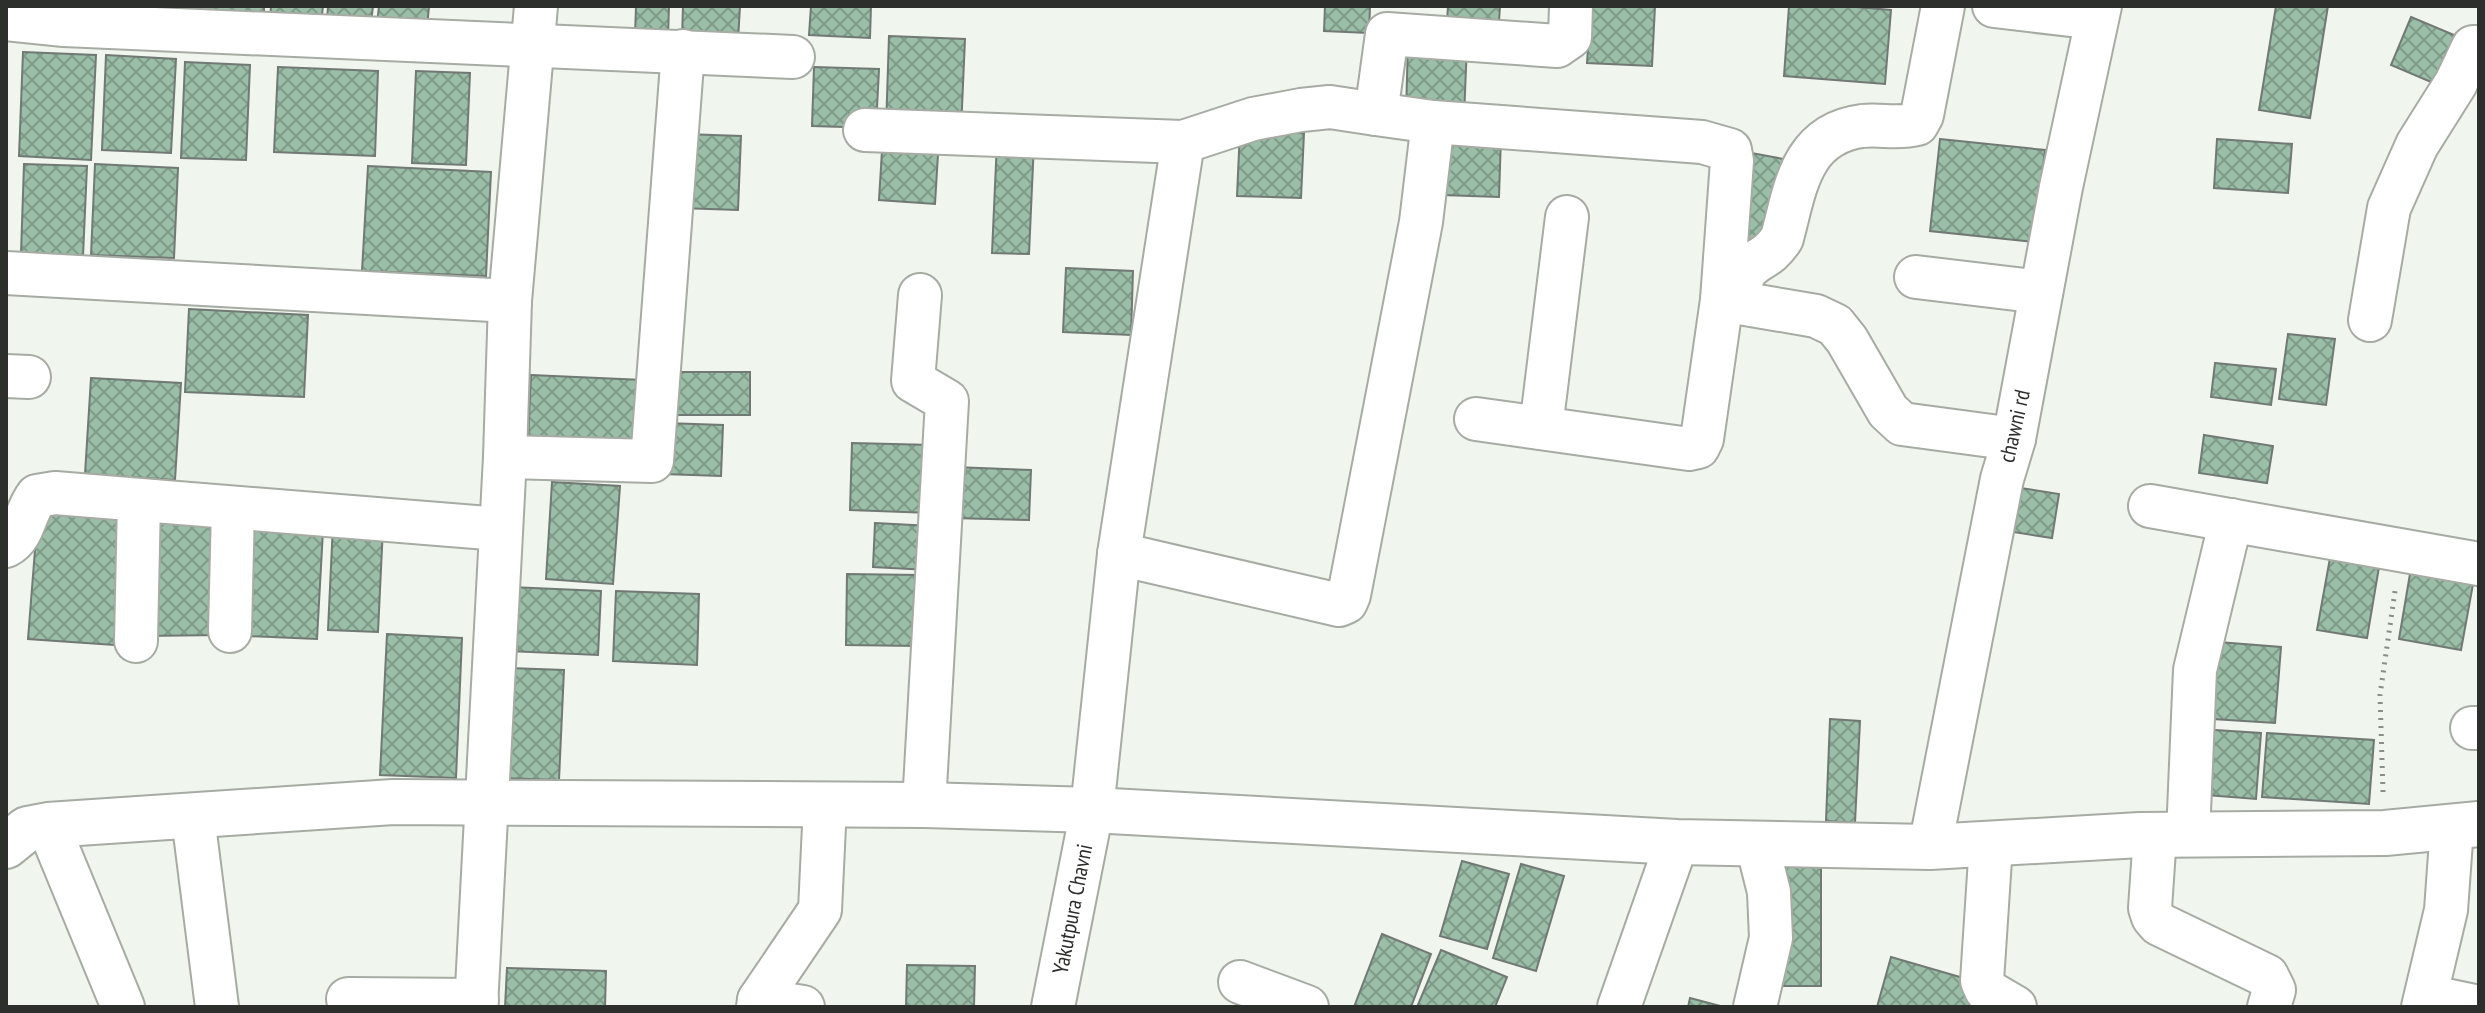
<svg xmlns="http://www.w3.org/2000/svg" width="2485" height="1013" viewBox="0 0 2485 1013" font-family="'PT Sans Narrow',sans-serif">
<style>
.building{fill:url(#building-cross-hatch);stroke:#717974;stroke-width:2}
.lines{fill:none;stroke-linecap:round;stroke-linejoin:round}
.minor-casing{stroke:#a6aba3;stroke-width:46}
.tertiary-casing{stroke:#a6aba3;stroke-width:48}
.path{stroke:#8a8e88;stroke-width:5;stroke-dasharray:2 6;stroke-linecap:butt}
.minor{stroke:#fff;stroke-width:42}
.tertiary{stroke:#fff;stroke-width:44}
.labels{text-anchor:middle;stroke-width:6;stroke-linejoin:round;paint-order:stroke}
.street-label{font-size:22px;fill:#2d2f2c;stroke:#fff}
</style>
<defs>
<pattern id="building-cross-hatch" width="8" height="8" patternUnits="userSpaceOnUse" patternTransform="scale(2)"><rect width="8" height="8" fill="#9abea7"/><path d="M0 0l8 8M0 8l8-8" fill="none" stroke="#7e9b88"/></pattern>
</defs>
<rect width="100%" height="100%" fill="#f0f5ed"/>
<g class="building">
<path d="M157 6H264V15L157 8Z"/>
<path d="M271 6H323L321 23 270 19Z"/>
<path d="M328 6H373L371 23 327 21Z"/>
<path d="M379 6H429L427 28 377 24Z"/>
<path d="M636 6H669L668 37 635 36Z"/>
<path d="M683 6H740L738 41 682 38Z"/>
<path d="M811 6H871L870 38 809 35Z"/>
<path d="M1325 6H1370L1369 33 1324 31Z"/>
<path d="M1448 6H1500L1498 38 1446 36Z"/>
<path d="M1591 6H1655L1652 66 1587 63Z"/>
<path d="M1789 6H1844L1891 10 1885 84 1784 76Z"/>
<path d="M2276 6H2328L2310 118 2259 110Z"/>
<path d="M2411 17 2466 40 2445 88 2391 65Z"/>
<path d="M889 36 965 39 961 130 886 128Z"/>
<path d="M1408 41 1467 44 1464 117 1406 115Z"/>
<path d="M23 52 96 55 91 160 19 156Z"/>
<path d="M106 55 176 59 171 153 102 150Z"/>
<path d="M185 62 250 65 246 160 181 158Z"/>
<path d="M278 67 378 71 375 156 274 152Z"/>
<path d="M814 67 879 69 876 128 812 126Z"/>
<path d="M416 71 470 73 466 165 412 163Z"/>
<path d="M1240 130 1304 133 1301 198 1237 196Z"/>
<path d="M684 134 741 136 738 210 680 208Z"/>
<path d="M883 134 939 138 935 204 879 200Z"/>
<path d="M1444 134 1501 137 1499 197 1442 195Z"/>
<path d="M1940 139 2045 150 2034 242 1930 231Z"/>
<path d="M2217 139 2292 144 2288 193 2214 188Z"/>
<path d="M997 141 1034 142 1029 254 992 253Z"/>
<path d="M1746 152 1789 160 1773 244 1730 236Z"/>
<path d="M24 164 87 166 83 256 21 254Z"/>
<path d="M95 164 178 168 174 258 91 255Z"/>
<path d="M368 166 491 172 486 276 362 271Z"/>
<path d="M1066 268 1133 271 1131 335 1063 332Z"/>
<path d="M189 309 308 315 304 397 185 392Z"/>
<path d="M2288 334 2335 339 2326 405 2279 399Z"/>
<path d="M2215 363 2276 369 2271 405 2211 397Z"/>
<rect x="666" y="372" width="84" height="43"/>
<path d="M531 375 643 380 639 446 528 441Z"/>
<path d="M91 378 181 383 175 480 85 474Z"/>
<path d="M665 423 723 425 721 476 663 474Z"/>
<path d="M2204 435 2273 446 2267 483 2199 473Z"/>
<path d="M852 443 933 445 931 513 850 510Z"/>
<path d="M954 467 1031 470 1029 520 952 518Z"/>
<path d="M552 482 620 486 613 584 546 579Z"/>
<path d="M2014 487 2059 494 2052 538 2007 531Z"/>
<path d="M143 510 228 512 223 635 142 636Z"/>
<path d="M38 512 124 518 114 645 28 639Z"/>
<path d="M875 523 931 526 928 570 873 567Z"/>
<path d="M333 524 383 527 378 632 328 630Z"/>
<path d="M252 528 323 530 317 639 247 636Z"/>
<path d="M2330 558 2379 567 2367 638 2317 630Z"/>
<path d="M2412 562 2475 573 2461 650 2399 639Z"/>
<path d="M847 574 919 575 918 646 846 645Z"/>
<path d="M510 587 601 591 598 655 507 651Z"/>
<path d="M616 591 699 594 697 665 613 661Z"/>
<path d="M387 634 462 638 456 778 380 775Z"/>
<path d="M2218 642 2281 647 2275 723 2213 719Z"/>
<path d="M509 668 564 670 559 780 504 778Z"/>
<path d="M1830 719 1860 721 1855 823 1826 821Z"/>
<path d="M2199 729 2261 733 2256 799 2194 794Z"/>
<path d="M2267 733 2374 740 2369 804 2262 797Z"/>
<rect x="1782" y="854" width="39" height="132"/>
<path d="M1462 861 1509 874 1487 949 1440 936Z"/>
<path d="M1521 864 1564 876 1536 971 1493 958Z"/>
<path d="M1382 934 1431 954 1411 1007H1354Z"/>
<path d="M1441 950 1507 977 1495 1007H1417Z"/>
<path d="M1891 957 1977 982 1969 1007H1877Z"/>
<path d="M907 965 975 966 974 1007H906Z"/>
<path d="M507 968 606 971 605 1007H505Z"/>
<path d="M1690 998 1724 1007H1688Z"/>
</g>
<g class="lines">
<defs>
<g id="minor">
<path d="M1994 6 2096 18"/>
<path d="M6 19 64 25 793 57"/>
<path d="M1433 122 1702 142 1730 150 1732 161 1722 300 1816 316 1835 325 1847 340 1888 411 1902 424 2014 439"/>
<path d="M865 130 1183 142 1253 119 1301 110 1330 107 1376 114 1387 34 1557 46 1570 37 1571 6"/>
<path d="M6 273 510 301"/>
<path d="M1916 277 2041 292"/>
<path d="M920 295 913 381 947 401 924 805"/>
<path d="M1736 303C1743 251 1762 270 1782 238 1795 190 1800 134 1862 126 1881 124 1898 129 1917 124L1922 115 1943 6"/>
<path d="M2370 320 2389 208 2417 145 2456 83 2473 47H2479"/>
<path d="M6 376 29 377"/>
<path d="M1476 419 1689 449 1698 447 1702 439 1722 300"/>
<path d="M1541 428 1567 217"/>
<path d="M505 457 652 461 683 51"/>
<path d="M2150 506 2479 564"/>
<path d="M6 546C25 536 24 513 37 496L55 493 500 529"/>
<path d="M1119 554 1183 142"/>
<path d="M230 631 233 508"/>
<path d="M136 641 139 500"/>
<path d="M2472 728H2479"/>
<path d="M193 817 217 1007"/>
<path d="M48 825 123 1007"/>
<path d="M2155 835 2150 908 2153 917 2159 924 2267 976 2274 990 2269 1007"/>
<path d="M2188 835 2195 670 2231 520"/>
<path d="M1991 844 1982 981 1986 990 2015 1007"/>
<path d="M1930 847 2002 479 2014 439 2061 187 2100 6"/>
<path d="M1240 982 1307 1007"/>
<path d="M2427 996 2479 1007"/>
<path d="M348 999 477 1000"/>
<path d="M759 1000 803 1007"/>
<path d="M476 1007 505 457 510 301 536 6"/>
<path d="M758 1007 759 1000 820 910 825 805"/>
<path d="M1053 1007 1092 810 1119 554 1339 605 1346 602 1349 595 1421 222 1433 122 1376 114"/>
<path d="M1619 1007 1677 842"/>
<path d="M1755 1007 1771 938 1769 892 1757 844"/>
<path d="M2423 1007 2446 910 2452 827"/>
</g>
<path id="tertiary" d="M6 846 27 829 48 825 393 802 924 805 1092 810 1677 842 1930 847 2140 835 2385 833 2479 824"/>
</defs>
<use href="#minor" class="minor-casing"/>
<use href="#tertiary" class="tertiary-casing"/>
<path class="path" d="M2383 792 2380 695 2395 591"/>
<use href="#minor" class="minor"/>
<use href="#tertiary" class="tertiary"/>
</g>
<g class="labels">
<g class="street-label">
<text transform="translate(2014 426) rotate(-77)" y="8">chawni rd</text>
<text transform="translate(1072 909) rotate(-79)" y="8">Yakutpura Chavni</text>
</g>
</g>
<rect width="2485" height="1013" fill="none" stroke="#2d2f2c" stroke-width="16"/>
</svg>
